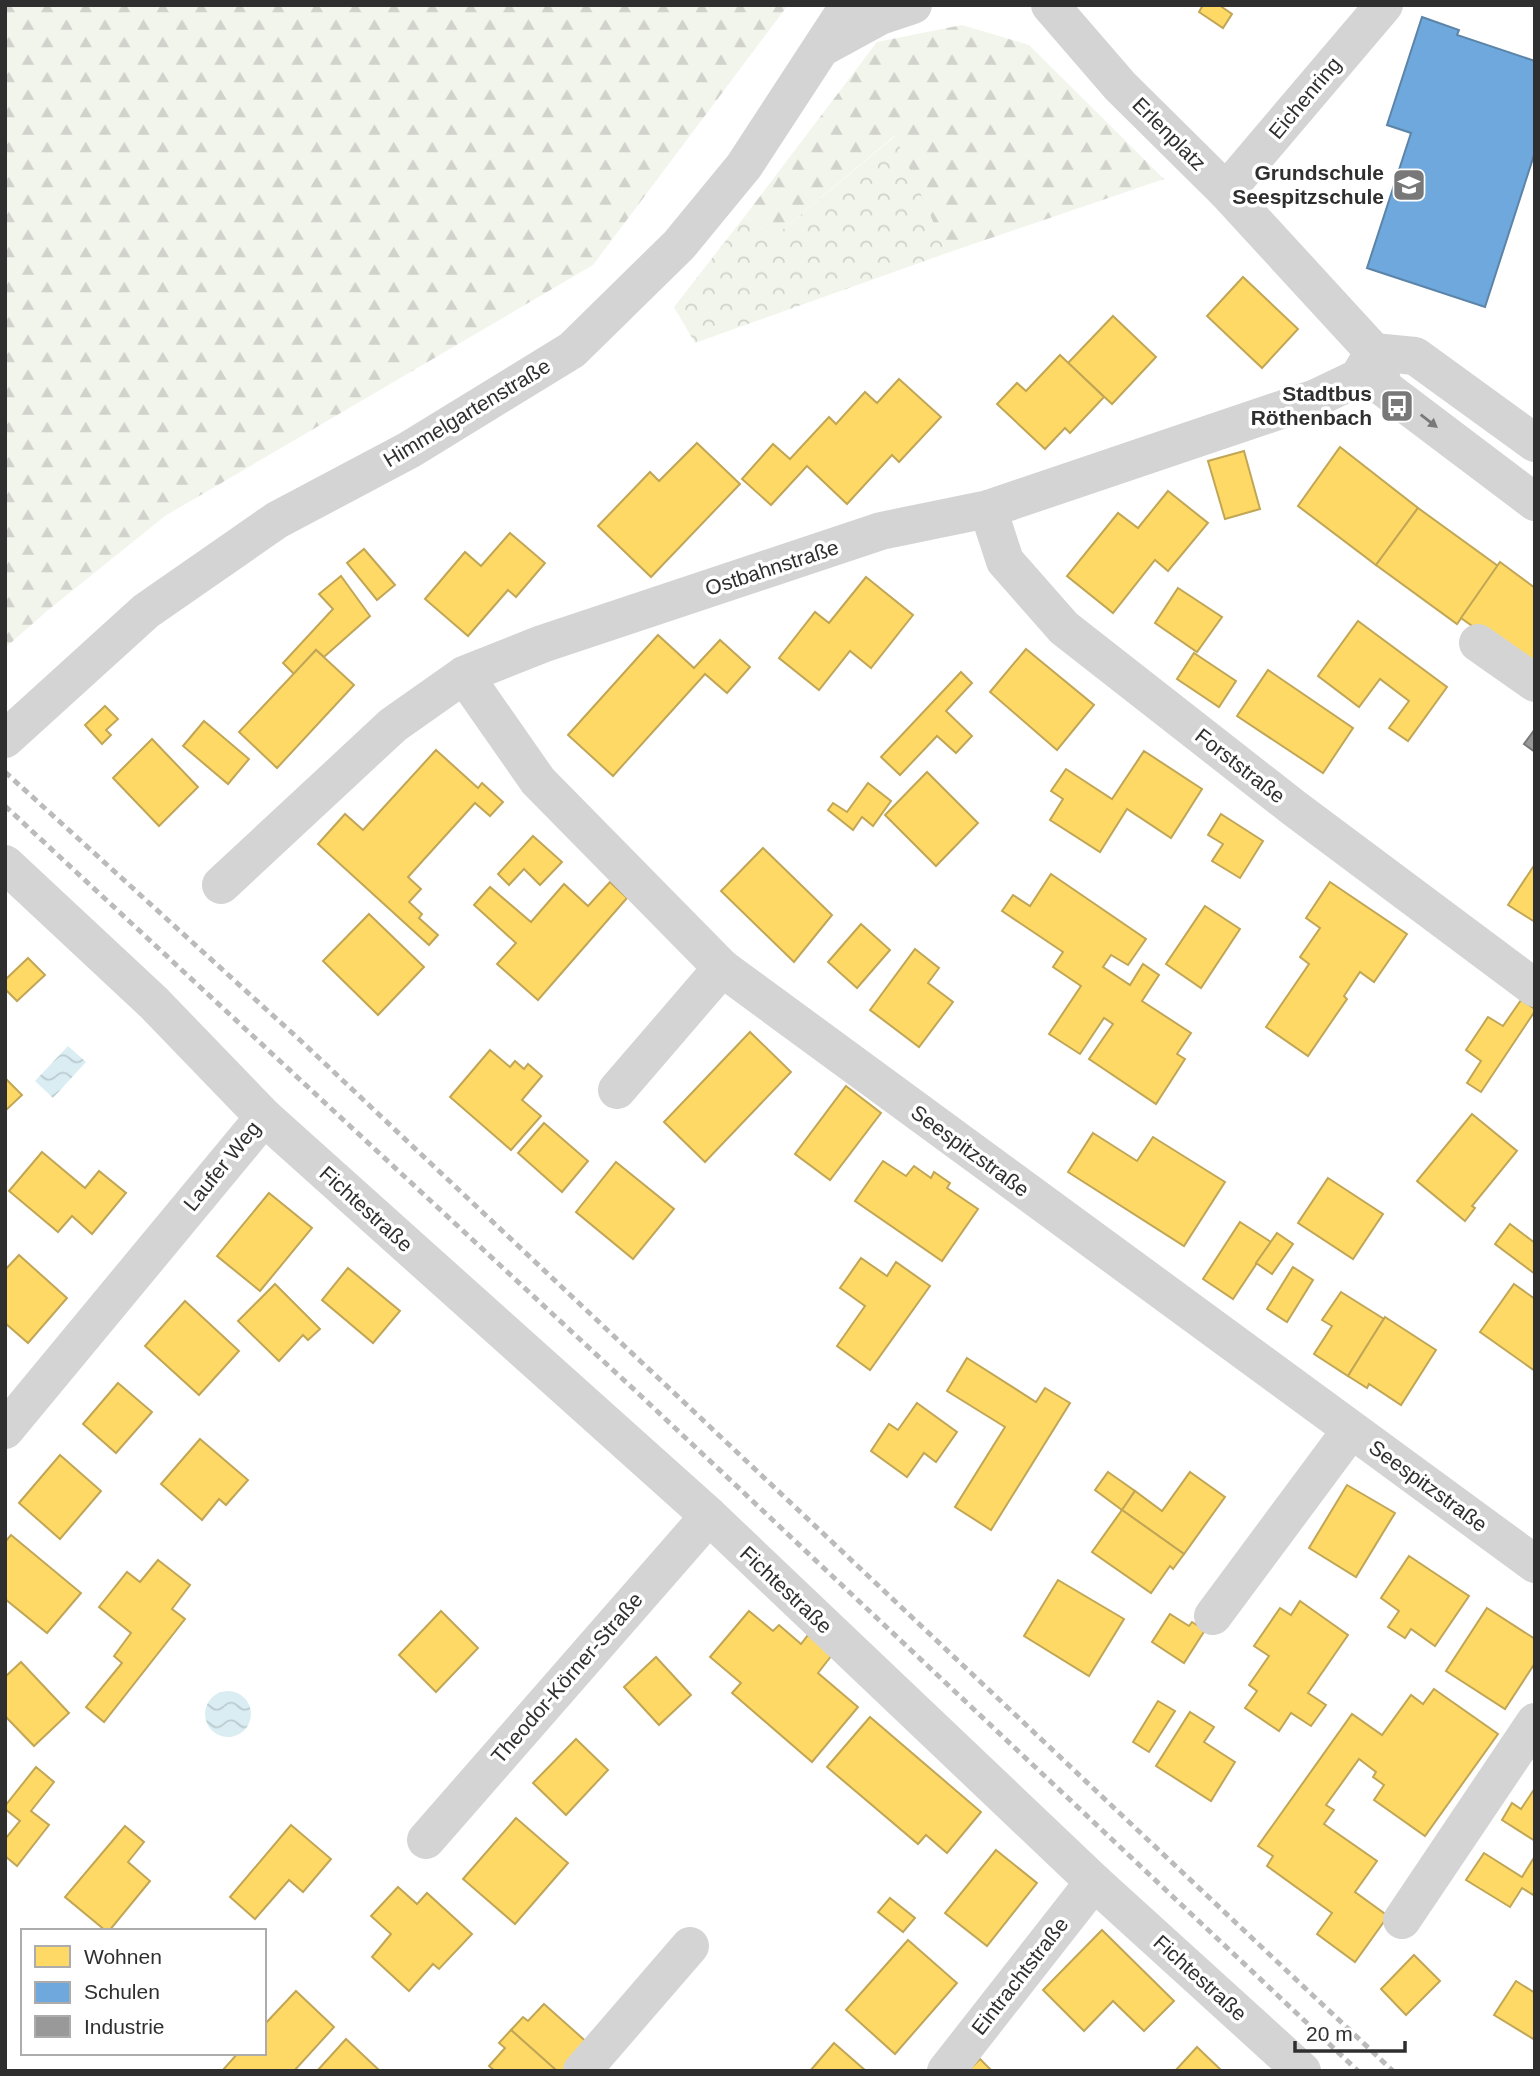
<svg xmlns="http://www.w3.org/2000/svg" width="1540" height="2076" viewBox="0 0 1540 2076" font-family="Helvetica,sans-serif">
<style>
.forest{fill:url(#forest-firs)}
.park{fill:url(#park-crowns)}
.water{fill:url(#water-waves)}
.homes{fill:#ffd966;stroke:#c1a656;stroke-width:2}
.schools{fill:#6fa8dc;stroke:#5c84a8;stroke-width:2}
.industry{fill:#999;stroke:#797979;stroke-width:2}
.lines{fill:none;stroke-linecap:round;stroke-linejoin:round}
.minor{stroke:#d4d4d4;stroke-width:38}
.rail{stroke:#bbb;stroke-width:5;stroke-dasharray:7 5;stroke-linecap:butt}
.oneway{fill:#797979}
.labels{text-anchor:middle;stroke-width:7;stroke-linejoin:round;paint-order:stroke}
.street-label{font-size:21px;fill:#2f2f2f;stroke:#fff}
.poi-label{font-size:21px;font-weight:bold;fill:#2f2f2f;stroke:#fff;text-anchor:end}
</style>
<defs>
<pattern id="forest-firs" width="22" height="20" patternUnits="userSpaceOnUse" patternTransform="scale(1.75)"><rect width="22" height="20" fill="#f2f5ec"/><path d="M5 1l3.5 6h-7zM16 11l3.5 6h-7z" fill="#d0d2cb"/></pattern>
<pattern id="park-crowns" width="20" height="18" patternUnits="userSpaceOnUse" patternTransform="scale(1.75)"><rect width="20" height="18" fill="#f2f5ec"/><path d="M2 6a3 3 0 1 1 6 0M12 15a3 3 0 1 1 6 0" fill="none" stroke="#d0d2cb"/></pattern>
<pattern id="water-waves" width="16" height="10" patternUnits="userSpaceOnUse" patternTransform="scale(1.75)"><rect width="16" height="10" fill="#daedf2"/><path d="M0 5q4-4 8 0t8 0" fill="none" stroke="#bbccd0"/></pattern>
</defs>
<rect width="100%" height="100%" fill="#fff"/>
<g class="forest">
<path d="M5 5H788L593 265 165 516 47 611 5 648Z"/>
<path d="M962 25 1029 45 1164 179 947 253 894 136 774 237 745 216 877 42Z"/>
</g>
<path class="park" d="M895 136 947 253 695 343 674 307 745 216 774 237Z"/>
<g class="water">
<path d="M68 1046 86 1062 53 1098 35 1081Z"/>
<circle cx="228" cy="1714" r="23"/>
</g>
<g class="homes">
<path d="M1203 5H1219L1232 14 1223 28 1199 12Z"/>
<path d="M1243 277 1298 329 1262 368 1207 316Z"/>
<path d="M1113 316 1156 357 1112 404 1068 363Z"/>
<path d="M1060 355 1104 397 1070 433 1065 428 1045 449 997 404 1017 383 1026 391Z"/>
<path d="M899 379 941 417 899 462 892 455 847 504 807 466 771 505 742 479 773 444 790 459 829 417 836 424 865 392 877 403Z"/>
<path d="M697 443 740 484 651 577 598 526 650 472 659 481Z"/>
<path d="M1340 447 1418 508 1376 565 1298 506Z"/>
<path d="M1244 451 1260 509 1225 519 1208 461Z"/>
<path d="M1168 491 1208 523 1168 571 1155 560 1113 613 1067 576 1118 513 1138 528Z"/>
<path d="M1418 508 1498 566 1457 624 1376 565Z"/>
<path d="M510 533 545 563 516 597 508 590 468 636 425 599 465 552 481 566Z"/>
<path d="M364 549 395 585 377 600 347 563Z"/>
<path d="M1500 562 1535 588V671L1461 618Z"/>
<path d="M341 576 370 616 324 657 316 650 294 674 283 663 333 609 319 594Z"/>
<path d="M866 577 913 615 871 668 850 651 819 690 779 658 815 612 829 623Z"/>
<path d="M1178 588 1222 617 1197 652 1155 623Z"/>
<path d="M1358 621 1447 687 1408 741 1389 728 1409 701 1380 679 1359 707 1318 676Z"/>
<path d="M658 635 694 668 720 640 750 667 727 693 705 674 613 776 568 735Z"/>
<path d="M1026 649 1094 705 1057 750 990 692Z"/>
<path d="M316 650 354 685 277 768 239 732Z"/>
<path d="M1194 653 1236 681 1219 707 1177 679Z"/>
<path d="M1268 670 1353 728 1323 773 1237 716Z"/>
<path d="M961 672 972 683 946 711 972 736 956 753 937 736 900 775 881 757Z"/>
<path d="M105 706 118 719 106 730 111 735 102 744 85 725Z"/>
<path d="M204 721 249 759 228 784 183 746Z"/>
<path d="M152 739 198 787 159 826 113 778Z"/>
<path d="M436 750 478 788 482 783 503 802 490 816 475 803 408 877 421 889 409 902 422 914 419 918 438 935 429 945 318 844 345 814 363 830Z"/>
<path d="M1144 751 1202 789 1171 838 1127 809 1100 852 1050 820 1063 799 1051 791 1066 769 1112 799Z"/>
<path d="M927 772 978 823 936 866 885 815Z"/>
<path d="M868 783 891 801 873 826 862 817 853 830 828 810 833 803 847 812Z"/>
<path d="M1221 814 1263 841 1240 878 1212 861 1223 844 1208 835Z"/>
<path d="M533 836 562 862 540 885 524 869 509 885 498 874Z"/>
<path d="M763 848 832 915 794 962 721 891Z"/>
<path d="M1535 864V922L1508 905Z"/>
<path d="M1051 874 1146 939 1128 965 1111 955 1103 967 1130 985 1143 964 1159 975 1142 1001 1191 1033 1177 1054 1185 1059 1156 1104 1089 1059 1113 1024 1104 1018 1080 1054 1049 1034 1081 986 1053 967 1063 952 1002 911 1013 895 1030 906Z"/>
<path d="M610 882 627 898 538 1000 497 964 516 943 474 905 490 887 531 922 564 884 588 906Z"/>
<path d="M1330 882 1407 934 1374 982 1360 972 1344 996 1347 999 1308 1056 1266 1027 1309 964 1300 957 1320 928 1306 918Z"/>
<path d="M1205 906 1240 929 1201 988 1166 964Z"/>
<path d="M369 914 424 967 378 1015 323 961Z"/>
<path d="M861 924 890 950 857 988 828 962Z"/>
<path d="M915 949 939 968 928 983 953 1002 919 1047 870 1010Z"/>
<path d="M28 958 45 975 17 1001 5 989V980Z"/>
<path d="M1521 1000 1535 1009V1011L1481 1092 1467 1083 1481 1061 1466 1050 1488 1017 1503 1026Z"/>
<path d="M750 1032 791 1072 705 1162 664 1122Z"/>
<path d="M490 1050 510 1067 515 1061 524 1069 528 1064 542 1076 522 1100 541 1116 511 1150 450 1097Z"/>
<path d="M5 1078 22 1095 5 1111Z"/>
<path d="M846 1086 881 1113 830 1180 795 1154Z"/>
<path d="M1472 1114 1517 1151 1472 1206 1475 1208 1465 1221 1417 1181Z"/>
<path d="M544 1123 588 1161 562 1192 518 1153Z"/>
<path d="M1093 1133 1137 1161 1153 1137 1225 1182 1184 1246 1068 1172Z"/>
<path d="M42 1152 85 1188 99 1171 126 1193 92 1234 72 1216 58 1232 9 1191Z"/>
<path d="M883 1161 906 1176 914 1166 931 1178 934 1172 950 1183 947 1188 978 1209 942 1261 855 1201Z"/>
<path d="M616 1162 674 1209 633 1259 576 1212Z"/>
<path d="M1328 1178 1383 1214 1353 1259 1298 1223Z"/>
<path d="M269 1193 312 1228 260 1291 217 1256Z"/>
<path d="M1240 1222 1271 1242 1233 1299 1203 1279Z"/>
<path d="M1510 1224 1535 1243V1274L1495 1244Z"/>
<path d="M1277 1233 1293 1244 1272 1274 1256 1263Z"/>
<path d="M19 1255 67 1298 28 1343 5 1323V1270Z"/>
<path d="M861 1258 887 1276 896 1262 930 1286 870 1370 837 1346 865 1306 840 1288Z"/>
<path d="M1293 1267 1313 1280 1287 1322 1267 1309Z"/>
<path d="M348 1268 400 1311 373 1343 322 1300Z"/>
<path d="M275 1284 320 1329 308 1340 303 1335 279 1361 238 1321Z"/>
<path d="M1514 1284 1535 1299V1371L1480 1332Z"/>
<path d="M1341 1292 1384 1319 1348 1376 1314 1354 1332 1326 1322 1320Z"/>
<path d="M185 1301 239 1351 199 1395 145 1346Z"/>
<path d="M1385 1317 1436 1350 1401 1405 1369 1384 1367 1388 1348 1376Z"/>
<path d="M967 1358 1036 1402 1045 1388 1070 1403 991 1530 955 1507 1005 1427 947 1391Z"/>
<path d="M118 1383 152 1412 116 1453 83 1424Z"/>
<path d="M917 1403 957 1432 936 1462 924 1453 907 1477 871 1451 889 1424 898 1430Z"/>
<path d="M200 1439 248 1480 226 1505 219 1499 202 1520 161 1484Z"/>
<path d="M60 1455 101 1491 60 1539 19 1503Z"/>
<path d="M1108 1472 1135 1491 1122 1510 1095 1490Z"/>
<path d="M1190 1472 1225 1497 1184 1554 1122 1510 1135 1491 1162 1511Z"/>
<path d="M1347 1485 1395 1513 1356 1577 1309 1548Z"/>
<path d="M1122 1510 1184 1554 1173 1569 1170 1566 1151 1593 1092 1552Z"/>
<path d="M11 1535 81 1593 47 1633 5 1599V1542Z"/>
<path d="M1409 1556 1469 1596 1435 1646 1411 1629 1405 1638 1388 1627 1399 1611 1381 1598Z"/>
<path d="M158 1560 190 1585 172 1609 185 1619 104 1722 86 1707 122 1663 114 1656 131 1633 99 1607 127 1572 140 1582Z"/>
<path d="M1058 1580 1124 1619 1089 1676 1024 1636Z"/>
<path d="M1300 1601 1348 1635 1308 1693 1326 1705 1311 1726 1291 1713 1279 1731 1245 1708 1257 1691 1249 1685 1269 1656 1254 1646 1280 1608 1291 1615Z"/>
<path d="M1487 1608 1535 1639V1663L1505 1709 1446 1671Z"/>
<path d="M441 1611 478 1648 436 1692 399 1655Z"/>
<path d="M749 1611 773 1631 779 1625 801 1644 808 1635 832 1655 818 1673 858 1707 812 1762 732 1693 741 1683 710 1657Z"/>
<path d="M1170 1614 1189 1626 1192 1622 1205 1630 1184 1663 1152 1642Z"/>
<path d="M656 1657 691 1695 659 1725 624 1687Z"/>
<path d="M21 1662 69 1713 34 1746 5 1716V1677Z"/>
<path d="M1434 1689 1498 1734 1425 1836 1374 1800 1384 1785 1373 1777 1376 1772 1359 1759 1326 1805 1334 1810 1324 1824 1377 1861 1355 1892 1388 1916 1355 1962 1317 1934 1332 1913 1267 1866 1273 1856 1258 1846 1352 1714 1382 1735 1411 1695 1423 1704Z"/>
<path d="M1158 1701 1175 1711 1149 1752 1133 1742Z"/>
<path d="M1190 1712 1214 1727 1204 1742 1235 1762 1211 1801 1156 1766Z"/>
<path d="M870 1717 981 1812 947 1853 926 1835 918 1844 827 1767Z"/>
<path d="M576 1739 608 1770 566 1815 533 1783Z"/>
<path d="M36 1767 54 1782 31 1811 49 1825 17 1866 5 1856V1839L20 1821 5 1809V1806Z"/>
<path d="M1535 1788V1841L1502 1820 1512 1803 1521 1809Z"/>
<path d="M516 1818 568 1863 515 1924 463 1879Z"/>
<path d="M291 1825 331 1859 303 1892 289 1880 255 1919 230 1897Z"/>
<path d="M125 1826 144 1842 128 1862 150 1881 109 1931H106L65 1897Z"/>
<path d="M996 1850 1037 1883 987 1946 945 1913Z"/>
<path d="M1484 1853 1522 1877 1535 1856V1896L1522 1888 1510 1907 1466 1880Z"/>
<path d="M398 1887 417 1904 427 1893 472 1934 439 1969 433 1964 409 1991 372 1957 391 1934 371 1916Z"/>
<path d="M890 1898 915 1918 903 1932 878 1912Z"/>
<path d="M1102 1930 1174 2001 1144 2031 1113 2001 1084 2031 1043 1990Z"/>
<path d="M908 1940 957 1983 895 2054 846 2010Z"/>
<path d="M1414 1955 1440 1981 1406 2015 1381 1989Z"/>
<path d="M1516 1981 1535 1993V2040L1494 2015Z"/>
<path d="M296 1991 334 2027 294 2071H222L238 2053H264V2025Z"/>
<path d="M544 2004 590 2045 568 2071H557L511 2030 523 2017 528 2021Z"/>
<path d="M511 2030 557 2071H495L489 2066 505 2048 499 2043Z"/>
<path d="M346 2039 380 2071H317Z"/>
<path d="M834 2043 866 2071H810Z"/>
<path d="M1197 2047 1222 2071H1175Z"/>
<path d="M980 2059 992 2071H968Z"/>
</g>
<path class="schools" d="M1422 17 1459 30 1457 35 1535 61V152L1485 307 1367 268 1411 133 1387 125Z"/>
<path class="industry" d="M1535 729V752L1524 744Z"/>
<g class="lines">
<g class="minor">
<path d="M1050 5 1120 86 1226 191 1374 352 1384 388 1535 502"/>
<path d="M825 46 880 16 913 5"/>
<path d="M1226 191 1384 5"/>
<path d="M1374 352 1415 356 1535 443"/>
<path d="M988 509 1005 561 1064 628 1294 808 1535 988"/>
<path d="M1478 643 1535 683"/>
<path d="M464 675 538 781 722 968 1535 1564"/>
<path d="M5 739 146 611 277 520 409 450 572 350 679 245 744 166 849 5"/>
<path d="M5 864 154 1003 264 1117 709 1516 1094 1882 1302 2071"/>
<path d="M221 885 393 725 464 675 542 644 881 531 988 509 1316 398 1358 378 1374 352"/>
<path d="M617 1090 722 968"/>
<path d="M5 1430 264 1117"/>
<path d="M1213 1616 1351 1430"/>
<path d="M426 1840 709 1516"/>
<path d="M1402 1920 1535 1722"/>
<path d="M582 2071 690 1946"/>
<path d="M946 2071 1094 1882"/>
</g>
<g class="rail">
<path d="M5 772 301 1041 1393 2071"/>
<path d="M5 806 641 1396 1358 2071"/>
</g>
</g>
<defs><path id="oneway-solid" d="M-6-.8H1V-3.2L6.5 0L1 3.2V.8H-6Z" transform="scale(1.75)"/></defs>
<use class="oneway" href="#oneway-solid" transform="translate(1429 421) rotate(38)"/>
<defs>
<symbol id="school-square" viewBox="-11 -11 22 22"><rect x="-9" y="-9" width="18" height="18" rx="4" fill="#787878" stroke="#fff"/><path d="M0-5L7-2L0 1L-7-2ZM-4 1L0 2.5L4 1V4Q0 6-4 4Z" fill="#fff"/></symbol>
<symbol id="bus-square" viewBox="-11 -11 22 22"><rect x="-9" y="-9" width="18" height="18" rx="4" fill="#787878" stroke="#fff"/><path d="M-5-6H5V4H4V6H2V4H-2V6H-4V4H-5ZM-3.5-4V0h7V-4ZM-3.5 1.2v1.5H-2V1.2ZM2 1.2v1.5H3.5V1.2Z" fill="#fff"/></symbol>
</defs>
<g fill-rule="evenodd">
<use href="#school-square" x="1390" y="166" width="38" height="38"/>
<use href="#bus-square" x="1378" y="387" width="38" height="38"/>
</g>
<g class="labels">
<g class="street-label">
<text transform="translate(1305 98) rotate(-50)" y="7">Eichenring</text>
<text transform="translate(1169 134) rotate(45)" y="7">Erlenplatz</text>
<text transform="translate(467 413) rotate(-31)" y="7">Himmelgartenstraße</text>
<text transform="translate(772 568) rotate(-18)" y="7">Ostbahnstraße</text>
<text transform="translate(1240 766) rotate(38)" y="7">Forststraße</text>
<text transform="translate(970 1151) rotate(36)" y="7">Seespitzstraße</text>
<text transform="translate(222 1166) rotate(-51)" y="7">Laufer Weg</text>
<text transform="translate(366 1209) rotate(42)" y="7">Fichtestraße</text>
<text transform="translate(1428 1486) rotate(36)" y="7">Seespitzstraße</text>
<text transform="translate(786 1590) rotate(43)" y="7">Fichtestraße</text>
<text transform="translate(567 1678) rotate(-49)" y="7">Theodor-Körner-Straße</text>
<text transform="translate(1020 1976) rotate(-52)" y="7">Eintrachtstraße</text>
<text transform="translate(1200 1978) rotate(42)" y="7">Fichtestraße</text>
</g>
<g class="poi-label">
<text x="1384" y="180">Grundschule<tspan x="1384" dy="24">Seespitzschule</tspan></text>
<text x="1372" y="401">Stadtbus<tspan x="1372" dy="24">Röthenbach</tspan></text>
</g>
</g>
<rect width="1540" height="2076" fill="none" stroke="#2f2f2f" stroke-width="14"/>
<rect x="21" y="1929" width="245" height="126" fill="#ffffff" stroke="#acacac" stroke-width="2"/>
<rect x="35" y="1946" width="35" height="21" fill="#ffd966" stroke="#acacac" stroke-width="2"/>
<text x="84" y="1964" font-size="21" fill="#2f2f2f">Wohnen</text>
<rect x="35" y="1982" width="35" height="21" fill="#6fa8dc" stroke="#acacac" stroke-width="2"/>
<text x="84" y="1999" font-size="21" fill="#2f2f2f">Schulen</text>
<rect x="35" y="2016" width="35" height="21" fill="#999999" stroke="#acacac" stroke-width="2"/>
<text x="84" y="2034" font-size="21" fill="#2f2f2f">Industrie</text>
<path d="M1295 2041v10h110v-10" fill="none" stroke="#2f2f2f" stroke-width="3.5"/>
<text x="1306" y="2041" font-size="21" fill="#2f2f2f" stroke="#ffffff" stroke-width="5" paint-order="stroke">20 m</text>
</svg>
